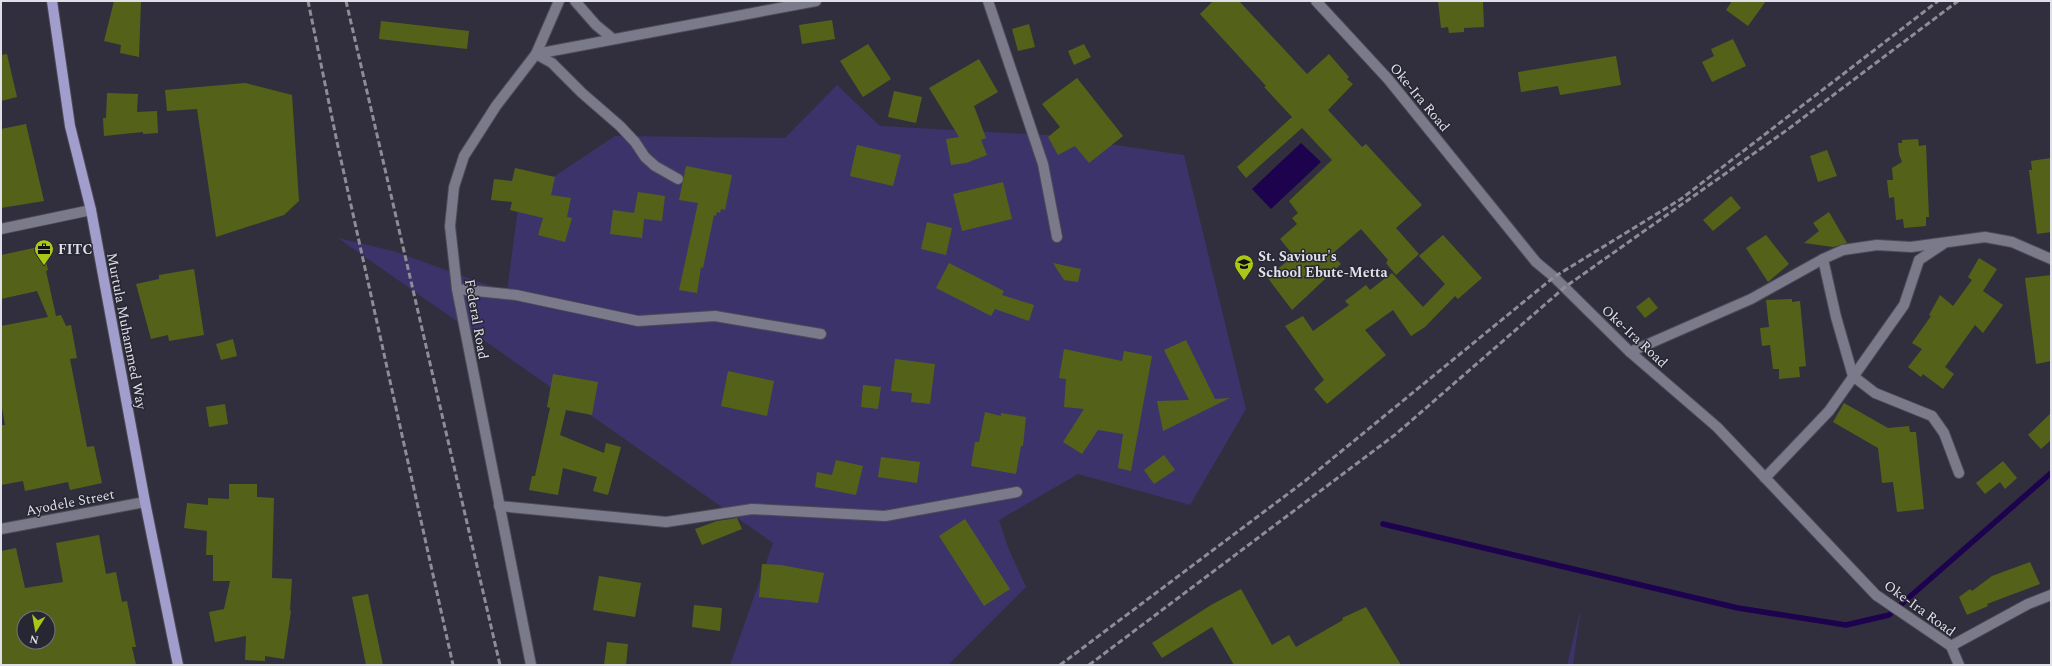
<svg xmlns="http://www.w3.org/2000/svg" width="2052" height="666" viewBox="0 0 2052 666" font-family="Spectral,serif">
<style>
.green{fill:#3c336b}
.water{fill:#1d024e}
.lines{fill:none;stroke-linecap:round;stroke-linejoin:round}
.stream{stroke:#1d024e;stroke-width:5.5}
.building{fill:#546219;fill-rule:evenodd}
.street-casing{stroke:#4d4b57;stroke-width:12}
.primary-casing{stroke:#4d4b57;stroke-width:12}
.street{stroke:#7b7a8a;stroke-width:10}
.primary{stroke:#a19dcd;stroke-width:10}
.rail{stroke:#8d8c97;stroke-width:3;stroke-dasharray:6 3;stroke-linecap:butt}
.labels{text-anchor:middle;stroke-width:3;stroke-linejoin:round;paint-order:stroke}
.street-label{font-size:14px;fill:#e0e0e9;stroke:#272633}
.poi-label{font-size:14px;font-weight:bold;fill:#e0e0e9;stroke:#272633;text-anchor:start}
</style>
<rect width="100%" height="100%" fill="#312f3d"/>
<g class="green">
<path d="M837 85 880 126 1048 135 1184 155 1246 409 1190 505 1078 474 999 520 1009 550 1026 587 948 665H730L773 543 338 238 393 251 507 292 519 200 615 136 785 138Z"/>
<path d="M1581 608 1573 665H1567Z"/>
</g>
<path class="water" d="M1301 143 1321 162 1271 209 1252 189Z"/>
<g class="lines">
<path class="stream" d="M1383 524 1738 608 1846 625 1889 615 2051 473"/>
</g>
<g class="building">
<path d="M114 1H141L139 57 120 53 121 45 104 41Z"/>
<path d="M1213 1H1239L1307 74 1329 54 1349 77 1347 79 1353 84 1328 110 1362 147 1366 144 1422 205 1396 228 1419 254 1396 275 1386 263 1388 260 1361 229 1332 254 1341 264 1292 310 1267 277 1294 256 1280 239 1297 224 1292 218 1298 213 1289 201 1332 160 1302 128 1246 178 1237 167 1292 117 1264 87 1266 86 1200 14Z"/>
<path d="M1438 1H1483L1484 27 1464 28V32L1449 33 1448 27 1441 28Z"/>
<path d="M1732 1H1766L1748 26 1726 10Z"/>
<path d="M832 20 835 39 802 44 799 25Z"/>
<path d="M381 21 469 31 467 49 379 39Z"/>
<path d="M1029 24 1035 47 1018 51 1012 29Z"/>
<path d="M1733 39 1746 66 1712 82 1702 62 1714 56 1711 49Z"/>
<path d="M868 44 891 79 863 97 840 61Z"/>
<path d="M1084 44 1091 57 1074 65 1068 51Z"/>
<path d="M7 54 17 97 1 101V55Z"/>
<path d="M1616 56 1621 85 1560 95 1558 86 1521 92 1518 72Z"/>
<path d="M979 59 998 92 974 106 986 138 981 140 987 155 966 163 951 165 946 139 959 137 929 88Z"/>
<path d="M1077 78 1123 136 1089 163 1075 146 1058 155 1048 137 1060 127 1042 104Z"/>
<path d="M245 83 292 95 299 201 284 215 216 237 197 109 167 111 165 90Z"/>
<path d="M894 91 922 97 916 123 888 117Z"/>
<path d="M107 93 138 94 137 112 157 111 158 133 143 134V132L104 136 103 118H106Z"/>
<path d="M26 124 44 201 1 208V129Z"/>
<path d="M1918 139 1919 146 1926 145 1929 217H1926V226L1904 228 1903 219 1896 220 1894 197 1889 198 1887 180H1893L1892 168 1902 162 1899 154 1898 143H1902V140Z"/>
<path d="M857 145 901 155 893 186 850 176Z"/>
<path d="M1827 150 1837 176 1818 182 1810 156Z"/>
<path d="M2051 158V232L2037 234 2029 170H2032L2031 161Z"/>
<path d="M686 166 732 175 725 210 721 209 720 213 717 212 716 216 714 215 703 268 701 267 697 293 679 290 698 203 679 200Z"/>
<path d="M515 168 555 177 551 195 571 198 567 217 572 218 565 242 538 235 543 218 510 210 512 202 491 200 494 179 512 181Z"/>
<path d="M1003 182 1012 219 962 231 953 194Z"/>
<path d="M638 192 665 196 662 221 644 219 642 238 610 234 613 210 634 213Z"/>
<path d="M1731 196 1741 208 1713 231 1703 220Z"/>
<path d="M1829 212 1847 243 1833 247 1804 243 1819 231 1813 223Z"/>
<path d="M927 222 952 228 946 255 921 249Z"/>
<path d="M1443 235 1482 278 1458 299 1455 296 1425 327 1411 336 1393 310 1365 330 1386 355 1327 404 1314 389 1324 380 1285 326 1303 316 1313 331 1349 305 1345 301 1366 285 1370 290 1392 273 1423 307 1445 284 1419 256Z"/>
<path d="M1766 235 1789 264 1768 282 1746 248Z"/>
<path d="M43 246 48 270 46 271 56 316 61 315 66 326 71 325 77 358 70 359 87 447 94 446 102 483 70 490 68 482 25 491 23 481 1 485V425H5L1 402V326L48 317 37 291 1 299V255Z"/>
<path d="M1979 258 1997 269 1983 291 2003 305 1983 333 1975 325 1945 367 1954 374 1943 389 1923 374 1921 377 1908 367 1922 349 1912 343 1931 316 1929 315 1940 295 1953 306 1972 280 1968 277Z"/>
<path d="M949 263 1004 291 1002 295 1034 305 1029 321 995 309 991 316 936 288Z"/>
<path d="M1053 263 1081 269 1078 282 1064 280Z"/>
<path d="M194 269 204 335 169 341 168 335 151 339 136 284 159 279V275Z"/>
<path d="M2051 275V361L2036 364 2025 278Z"/>
<path d="M1649 297 1658 308 1645 318 1636 307Z"/>
<path d="M1792 299V302L1800 301 1806 366 1799 367 1800 377 1779 379V369H1773L1770 345 1762 346 1760 328 1769 327 1766 300Z"/>
<path d="M233 339 237 356 221 360 216 344Z"/>
<path d="M1186 340 1215 399 1230 398 1163 431 1157 401 1189 400 1164 350Z"/>
<path d="M1064 349 1122 361 1124 351 1152 356 1131 471 1118 468 1123 434 1098 430 1082 454 1063 442 1084 409 1064 407 1066 379 1059 378Z"/>
<path d="M895 359 935 364 930 404 911 402 912 393 891 391Z"/>
<path d="M728 371 774 381 767 416 721 406Z"/>
<path d="M553 374 598 382 592 415 566 410 560 435 604 453 606 443 621 447 608 495 593 491 597 477 563 468 558 495 529 490 532 476H535L550 408 547 407Z"/>
<path d="M863 385 881 387 878 409 861 407Z"/>
<path d="M1844 403 1888 428 1909 426 1910 432H1916L1924 509 1897 512 1893 482 1882 483 1878 448 1833 422Z"/>
<path d="M225 404 228 424 209 427 206 407Z"/>
<path d="M985 412 1001 416V413L1026 417 1023 446H1021L1016 474 971 466 975 442H979Z"/>
<path d="M2051 413V440L2041 449 2028 435Z"/>
<path d="M1164 455 1175 470 1154 484 1144 470Z"/>
<path d="M881 457 920 462 917 483 878 477Z"/>
<path d="M836 460 863 466 856 495 815 487 817 472 832 475Z"/>
<path d="M2003 461 2017 478 2005 489 2000 482 1985 494 1976 483Z"/>
<path d="M229 484H257V497L274 498 272 578 292 579 290 610 291 611 284 659 265 656V661L245 660 246 636 215 642 209 612 224 609 230 581H213V555H206L207 531 184 528 187 503 208 505V498L229 499Z"/>
<path d="M737 518 742 529 702 545 695 529 717 521Z"/>
<path d="M965 519 1010 589 984 606 939 536Z"/>
<path d="M99 535 106 574 116 572 122 602 127 601 136 647H132L136 665H1V551L16 548 25 588 63 582 56 543ZM24 618H48V642H24Z"/>
<path d="M2030 562 2040 584 1987 604 1988 606 1967 615 1959 597 1970 589 1972 591 1992 576Z"/>
<path d="M762 564 781 565 824 573 818 603 759 597Z"/>
<path d="M599 576 641 583 635 617 593 610Z"/>
<path d="M1241 589 1272 645 1289 635 1296 647 1343 620 1342 618 1366 607 1401 665H1234L1212 627 1162 658 1152 643 1211 605Z"/>
<path d="M368 594 383 665H366L352 597Z"/>
<path d="M694 605 722 608 720 631 692 627Z"/>
<path d="M607 642 628 644 626 665H604Z"/>
</g>
<g class="lines">
<defs>
<g id="street">
<path d="M575 1 596 25 613 39"/>
<path d="M988 1 1043 164 1057 237"/>
<path d="M1316 1 1388 79 1536 262 1554 277 1630 352 1717 427 1876 595 1951 646 1959 665"/>
<path d="M536 54 816 1"/>
<path d="M536 54 552 63 582 93 620 126 635 142 645 157 655 166 678 179"/>
<path d="M1 229 91 210"/>
<path d="M1823 259 1836 317 1853 376 1875 393 1932 416 1944 433 1959 473"/>
<path d="M457 289 516 295 638 321 715 316 821 334"/>
<path d="M1630 352 1751 299 1823 259 1843 250 1877 245 1911 247 1985 237 2012 242 2051 259"/>
<path d="M1765 478 1829 411 1904 305 1919 260 1943 244"/>
<path d="M499 506 666 522 752 509 885 516 1017 492"/>
<path d="M1 529 145 502"/>
<path d="M1951 646 2028 604 2051 595"/>
<path d="M531 665 457 289 450 226 454 187 464 156 496 106 536 54 559 1"/>
</g>
<path id="primary" d="M52 1 70 126 91 210 145 502 178 665"/>
</defs>
<use href="#street" class="street-casing"/>
<use href="#primary" class="primary-casing"/>
<use href="#street" class="street"/>
<use href="#primary" class="primary"/>
<g class="rail">
<path d="M308 1 337 142 453 665"/>
<path d="M346 1 500 665"/>
<path d="M1060 665 1305 481 1554 277 1681 199 1938 1"/>
<path d="M1089 665 1396 434 1565 287 1787 130 1958 1"/>
</g>
</g>
<defs>
<symbol id="office-pin" viewBox="-11 -11 22 30"><path d="M0 17L-7.5 6A9.5 9.5 0 1 1 7.5 6Z" fill="#aac717" stroke="#272633"/><path d="M-6-3h4V-5.5h4V-3h4V5H-6ZM-1-4.5V-3h2v-1.5ZM-6 0V1H6V0Z" fill="#111"/></symbol>
<symbol id="school-pin" viewBox="-11 -11 22 30"><path d="M0 17L-7.5 6A9.5 9.5 0 1 1 7.5 6Z" fill="#aac717" stroke="#272633"/><path d="M0-5L7-2L0 1L-7-2ZM-4 1L0 2.5L4 1V4Q0 6-4 4Z" fill="#111"/></symbol>
</defs>
<g fill-rule="evenodd">
<use href="#office-pin" x="33" y="238" width="22" height="30"/>
<use href="#school-pin" x="1233" y="253" width="22" height="30"/>
</g>
<g class="labels">
<g class="street-label">
<text transform="translate(1420 97) rotate(50)" y="5">Oke-Ira Road</text>
<text transform="translate(477 319) rotate(80)" y="5">Federal Road</text>
<text transform="translate(127 331) rotate(79)" y="5">Murtula Muhammed Way</text>
<text transform="translate(1635 336) rotate(43)" y="5">Oke-Ira Road</text>
<text transform="translate(70 502) rotate(-11)" y="5">Ayodele Street</text>
<text transform="translate(1920 608) rotate(36)" y="5">Oke-Ira Road</text>
</g>
<g class="poi-label">
<text x="58" y="254">FITC</text>
<text x="1258" y="261">St. Saviour's<tspan x="1258" dy="16">School Ebute-Metta</tspan></text>
</g>
</g>
<rect width="2052" height="666" fill="none" stroke="#e0e0e9" stroke-width="4"/>
<g transform="translate(36 630) rotate(191)"><circle r="19" fill="#272633" stroke="#71707c"/>
<path d="M0-3L7 15L0 10L-7 15Z" fill="#aac717"/>
<text y="-6" font-size="11" font-weight="bold" text-anchor="middle" fill="#e0e0e9">N</text>
</g>
</svg>
